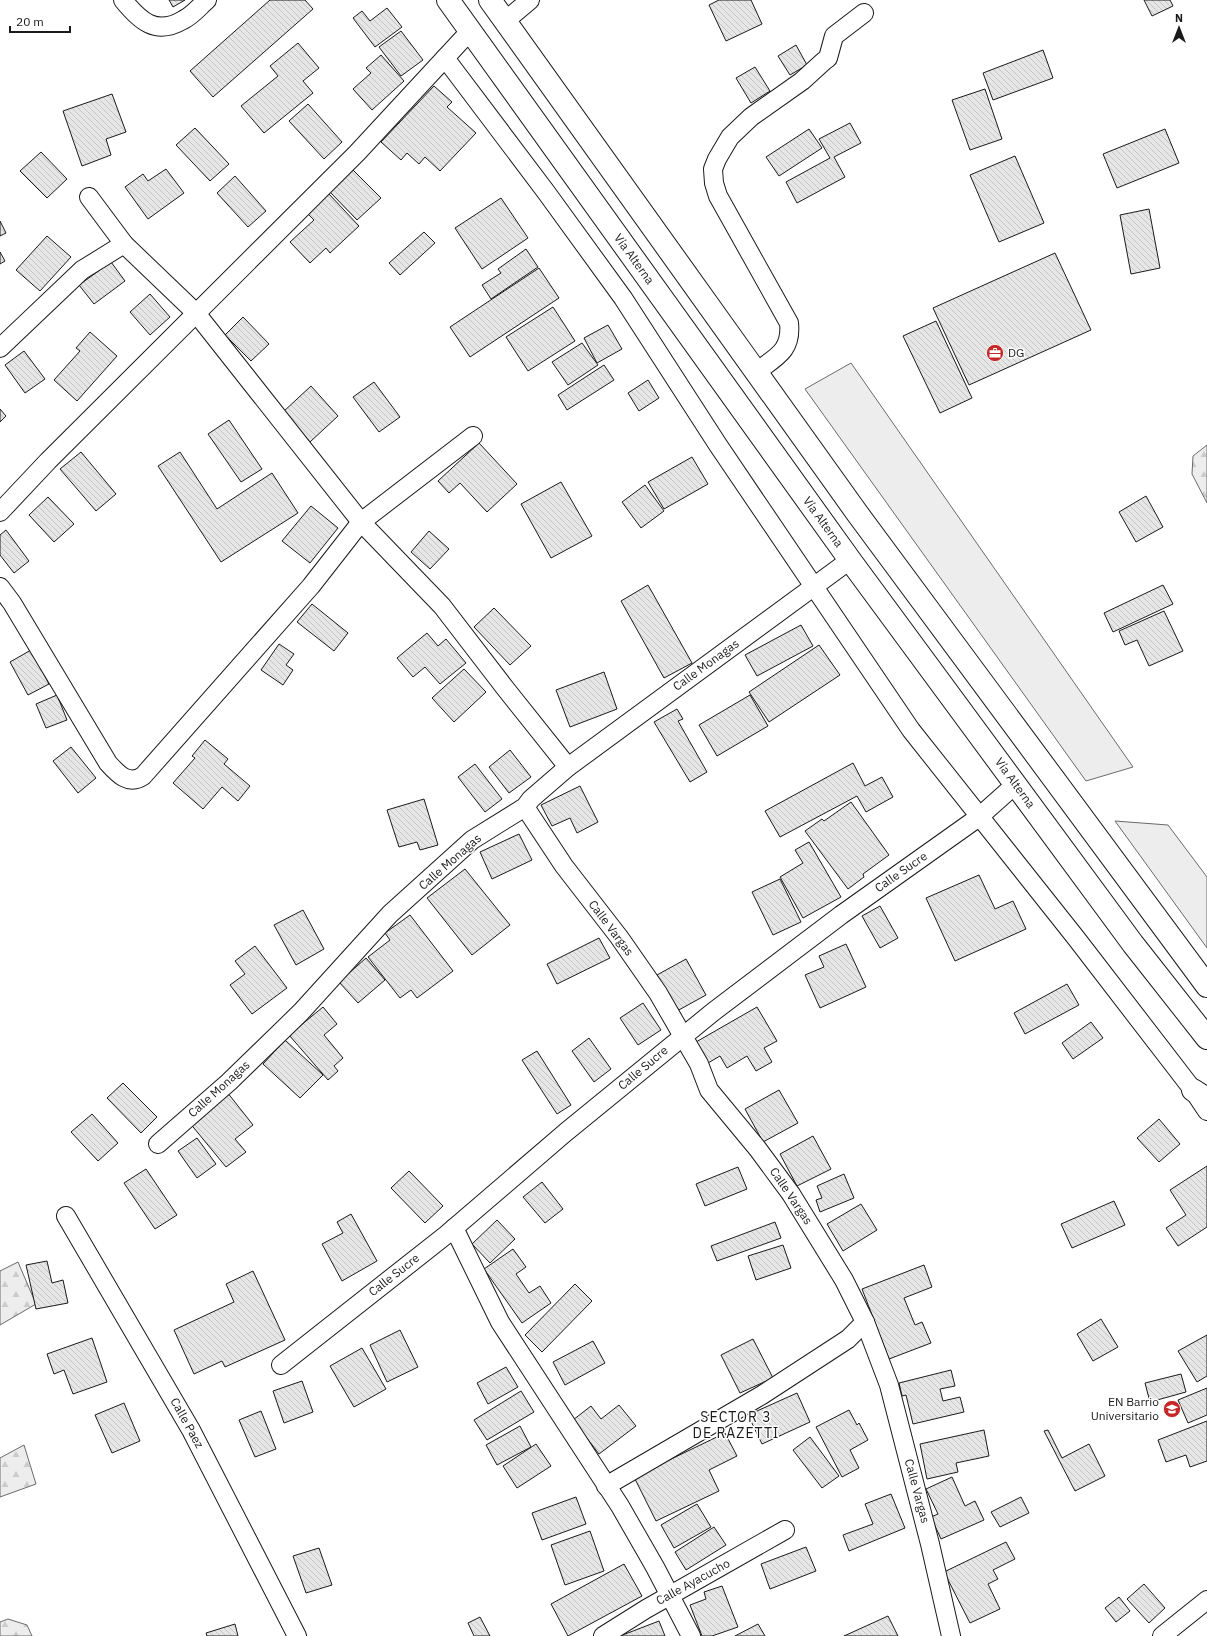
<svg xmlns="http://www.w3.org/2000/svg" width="1207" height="1636" viewBox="0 0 1207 1636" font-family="'IBM Plex Sans',sans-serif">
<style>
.green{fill:#ededed;stroke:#6a6a6a}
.forest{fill:url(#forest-firs);stroke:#6a6a6a}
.building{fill:url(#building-back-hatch);stroke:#1a1a1a}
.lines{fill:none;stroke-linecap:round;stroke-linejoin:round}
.minor-casing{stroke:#1a1a1a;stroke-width:20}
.trunk-casing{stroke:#1a1a1a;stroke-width:24}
.minor{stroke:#fff;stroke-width:18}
.trunk{stroke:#fff;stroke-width:22}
.labels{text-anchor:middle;stroke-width:3;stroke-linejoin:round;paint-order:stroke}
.street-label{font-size:12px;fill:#1a1a1a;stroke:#fff}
.poi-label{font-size:12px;fill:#1a1a1a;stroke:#fff;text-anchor:start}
.quarter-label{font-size:14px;letter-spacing:1px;fill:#1a1a1a;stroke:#fff}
</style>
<defs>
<pattern id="forest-firs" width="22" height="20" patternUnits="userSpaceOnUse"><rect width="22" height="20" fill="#ededed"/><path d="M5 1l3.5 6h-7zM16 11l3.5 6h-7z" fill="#cbcbcb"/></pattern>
<pattern id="building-back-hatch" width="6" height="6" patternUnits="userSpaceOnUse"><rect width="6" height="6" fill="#e6e6e6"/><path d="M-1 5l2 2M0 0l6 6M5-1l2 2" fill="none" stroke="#c5c5c5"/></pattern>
</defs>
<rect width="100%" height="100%" fill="#fff"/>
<g class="green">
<path d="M851 363 1133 767 1086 781 805 389Z"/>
<path d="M1115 821 1168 825 1207 877V948Z"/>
</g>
<g class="forest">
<path d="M1207 445V503L1192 474 1193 456Z"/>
<path d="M18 1262 36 1304 0 1325V1271Z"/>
<path d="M24 1445 36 1484 0 1497V1458Z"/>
<path d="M8 1619 27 1625 32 1636H0V1622Z"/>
</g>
<g class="building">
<path d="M169 0H185L173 7Z"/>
<path d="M270 0H305L313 9 213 97 190 71Z"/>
<path d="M719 0H751L762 24 726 41 709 5Z"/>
<path d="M1144 0H1170L1173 6 1152 16Z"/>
<path d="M387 8 402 27 375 47 353 18 362 11 370 21Z"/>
<path d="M401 31 423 60 401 76 379 47Z"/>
<path d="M298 43 319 68 303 81 313 93 264 133 241 106 278 76 270 66Z"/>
<path d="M796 45 807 65 790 75 778 56Z"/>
<path d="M1043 50 1053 78 993 100 983 73Z"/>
<path d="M381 55 404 81 372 110 353 89 371 73 366 68Z"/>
<path d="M755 67 770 91 751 103 736 78Z"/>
<path d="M434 86 452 102 447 107 476 133 440 171 425 157 419 164 407 153 401 160 381 142Z"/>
<path d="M985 89 1002 139 970 150 952 100Z"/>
<path d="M112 94 126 132 106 139 111 155 82 166 63 111Z"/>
<path d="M308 104 342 142 324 159 289 121Z"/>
<path d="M850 123 861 143 834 157 845 177 797 203 786 182 830 158 819 139Z"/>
<path d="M195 128 229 164 210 181 176 145Z"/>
<path d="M809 129 822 148 779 176 766 157Z"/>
<path d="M1165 129 1179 163 1117 188 1103 154Z"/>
<path d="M41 152 67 179 47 198 20 171Z"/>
<path d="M1015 156 1044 223 999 242 970 175Z"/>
<path d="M166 169 184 193 148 219 125 187 143 174 148 181Z"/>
<path d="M353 170 381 198 357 220 330 192Z"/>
<path d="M235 176 266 211 248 227 217 193Z"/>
<path d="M328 193 359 226 330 253 326 248 310 263 290 242 314 220 307 213Z"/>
<path d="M501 198 528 238 482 269 455 228Z"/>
<path d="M1149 209 1160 268 1131 274 1120 215Z"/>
<path d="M0 221 6 233 0 236Z"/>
<path d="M424 232 435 243 400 275 389 263Z"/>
<path d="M47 236 71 257 40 291 16 270Z"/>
<path d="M526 249 538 267 491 299 482 285 501 273 498 269Z"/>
<path d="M0 252 5 261 0 264Z"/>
<path d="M1055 253 1091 330 969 385 933 308Z"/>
<path d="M111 262 125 281 94 304 79 285Z"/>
<path d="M539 268 559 298 470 357 450 327Z"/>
<path d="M150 294 170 317 150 335 130 312Z"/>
<path d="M553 307 575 341 528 371 506 337Z"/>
<path d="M243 317 269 344 251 361 225 335Z"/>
<path d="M936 321 972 398 940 413 903 336Z"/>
<path d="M608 325 622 349 597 363 584 338Z"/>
<path d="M90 332 117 356 77 401 54 380 80 351 76 348Z"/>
<path d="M582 343 598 365 568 385 552 362Z"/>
<path d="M24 351 45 379 25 393 5 365Z"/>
<path d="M604 365 614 380 567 410 558 395Z"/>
<path d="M648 380 659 398 639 411 628 393Z"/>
<path d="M374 382 400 417 379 432 353 397Z"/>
<path d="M311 386 338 416 310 442 283 412Z"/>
<path d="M0 409 6 416 0 422Z"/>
<path d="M229 420 262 469 241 482 208 434Z"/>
<path d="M479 443 517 484 487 512 460 483 449 493 438 481Z"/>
<path d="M81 452 116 494 96 511 60 469Z"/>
<path d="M180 452 217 509 272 473 298 513 221 562 158 466Z"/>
<path d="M692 457 708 484 664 509 648 482Z"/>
<path d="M561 482 592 536 551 558 521 504Z"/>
<path d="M645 485 664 511 641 528 622 502Z"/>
<path d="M1146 496 1163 527 1136 542 1119 512Z"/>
<path d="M48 497 74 524 54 542 29 515Z"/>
<path d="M311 506 338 528 310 563 282 541Z"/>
<path d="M6 530 29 561 14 573 0 555V535Z"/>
<path d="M429 531 449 549 430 569 411 552Z"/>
<path d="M648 585 692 663 664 678 621 601Z"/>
<path d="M1163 585 1173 604 1113 632 1104 613Z"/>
<path d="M312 604 348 633 334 651 297 622Z"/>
<path d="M494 608 531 646 510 665 474 627Z"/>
<path d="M1164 611 1183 651 1149 666 1137 640 1125 645 1119 631Z"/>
<path d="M801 625 813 646 757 676 745 655Z"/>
<path d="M427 633 438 646 446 639 466 663 440 684 425 667 413 677 397 658Z"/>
<path d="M279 644 294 654 286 665 293 670 283 685 261 670Z"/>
<path d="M819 645 840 675 769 722 749 692Z"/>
<path d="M31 650 49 684 28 695 10 662Z"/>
<path d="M464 669 486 692 454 722 432 698Z"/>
<path d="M604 672 617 709 570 727 556 690Z"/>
<path d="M57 695 67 720 46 728 36 704Z"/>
<path d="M750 695 768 726 717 756 699 725Z"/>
<path d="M677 709 683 719 678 721 707 772 690 782 654 722Z"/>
<path d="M205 740 228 759 224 764 250 786 238 801 222 787 203 809 173 783 195 758 192 756Z"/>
<path d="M71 747 96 778 78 793 53 761Z"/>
<path d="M510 750 531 777 509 793 489 767Z"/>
<path d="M853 763 865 786 882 777 893 797 866 812 857 796 780 837 765 811Z"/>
<path d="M475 764 502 799 485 812 458 777Z"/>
<path d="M580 786 598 822 577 833 570 818 552 826 541 805Z"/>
<path d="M424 799 438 845 420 850 417 842 399 847 387 810Z"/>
<path d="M851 802 889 855 863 874 864 877 848 889 805 831 822 819 824 821Z"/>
<path d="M519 834 532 860 492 879 480 852Z"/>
<path d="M809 842 841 897 803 918 780 877 803 863 795 850Z"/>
<path d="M465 869 510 925 472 955 427 898Z"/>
<path d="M979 875 995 909 1013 901 1026 929 955 961 926 898Z"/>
<path d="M780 879 801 922 773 935 752 892Z"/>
<path d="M880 906 898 938 880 948 862 916Z"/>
<path d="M303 910 324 949 296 965 274 925Z"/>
<path d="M410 915 453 971 417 998 411 990 400 998 368 957 390 940 385 933Z"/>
<path d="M599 938 610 958 557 984 547 964Z"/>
<path d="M846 944 866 987 820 1008 805 975 824 967 819 956Z"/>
<path d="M255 946 287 988 252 1014 230 985 245 974 235 961Z"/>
<path d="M366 958 385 980 358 1003 339 982Z"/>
<path d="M686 959 706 995 677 1011 657 975Z"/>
<path d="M1067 984 1079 1005 1025 1034 1014 1013Z"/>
<path d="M643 1003 661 1030 638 1045 620 1018Z"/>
<path d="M323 1007 337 1024 324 1035 343 1058 334 1066 338 1071 328 1080 289 1035Z"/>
<path d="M757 1007 777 1041 764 1048 772 1062 756 1071 747 1056 727 1068 720 1056 708 1063 696 1042Z"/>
<path d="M1091 1022 1103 1038 1073 1059 1062 1043Z"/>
<path d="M589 1038 611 1069 594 1082 572 1051Z"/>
<path d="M285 1040 323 1075 300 1098 263 1064Z"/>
<path d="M537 1051 571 1105 557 1114 522 1060Z"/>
<path d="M123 1083 157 1117 141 1133 107 1098Z"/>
<path d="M779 1090 798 1123 763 1142 745 1109Z"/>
<path d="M227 1092 253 1125 235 1139 246 1152 226 1167 189 1122Z"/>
<path d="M92 1114 118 1143 98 1161 71 1132Z"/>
<path d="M1159 1119 1180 1144 1159 1162 1137 1138Z"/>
<path d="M813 1136 831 1169 797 1186 780 1154Z"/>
<path d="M197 1138 216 1164 197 1178 178 1151Z"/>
<path d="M1207 1166V1227L1178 1246 1166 1228 1186 1215 1170 1190Z"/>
<path d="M738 1167 747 1189 705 1206 696 1184Z"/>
<path d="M146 1169 177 1215 155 1229 124 1183Z"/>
<path d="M409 1171 443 1206 425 1223 391 1188Z"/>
<path d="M844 1174 854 1198 820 1212 816 1200 822 1198 817 1186Z"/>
<path d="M542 1182 563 1209 545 1223 523 1197Z"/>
<path d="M1114 1201 1125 1225 1072 1248 1061 1224Z"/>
<path d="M861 1204 877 1230 843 1251 827 1224Z"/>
<path d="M351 1214 377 1261 342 1281 322 1244 343 1233 337 1222Z"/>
<path d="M497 1220 515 1239 490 1263 472 1244Z"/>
<path d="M775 1222 781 1238 717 1261 711 1246Z"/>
<path d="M783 1245 791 1268 756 1280 748 1256Z"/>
<path d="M513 1249 526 1267 516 1274 529 1293 540 1286 551 1303 522 1323 484 1269Z"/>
<path d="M47 1261 52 1283 63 1280 68 1303 36 1309 26 1265Z"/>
<path d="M924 1265 932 1287 904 1298 915 1325 922 1322 931 1343 889 1359 862 1289Z"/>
<path d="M253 1271 285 1340 225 1367 222 1361 194 1374 174 1330 234 1302 226 1284Z"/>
<path d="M575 1284 592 1301 542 1352 525 1335Z"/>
<path d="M1101 1319 1118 1347 1093 1361 1077 1334Z"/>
<path d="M400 1330 418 1367 387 1382 370 1345Z"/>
<path d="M1207 1335V1376L1197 1382 1178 1351Z"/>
<path d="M92 1338 107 1382 73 1394 64 1370 54 1374 47 1354Z"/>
<path d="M753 1339 773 1378 740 1393 721 1355Z"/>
<path d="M593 1341 605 1363 565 1385 553 1362Z"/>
<path d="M362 1348 386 1389 354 1407 330 1366Z"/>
<path d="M506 1367 518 1387 488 1404 477 1383Z"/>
<path d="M951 1370 955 1386 940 1389 943 1401 960 1397 964 1412 913 1424 906 1395 902 1396 899 1383Z"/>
<path d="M1181 1374 1186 1392 1150 1402 1145 1383Z"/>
<path d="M302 1381 313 1412 284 1423 273 1391Z"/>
<path d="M1207 1388V1415L1188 1423 1178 1400Z"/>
<path d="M521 1391 534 1412 487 1440 474 1420Z"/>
<path d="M797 1393 810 1422 762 1444 748 1415Z"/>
<path d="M124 1403 140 1441 112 1453 95 1415Z"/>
<path d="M619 1405 636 1426 599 1454 573 1420 591 1406 601 1419Z"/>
<path d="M849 1410 857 1425 859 1423 868 1440 850 1450 859 1468 842 1477 816 1427Z"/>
<path d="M261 1411 276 1449 255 1457 239 1420Z"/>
<path d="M1207 1421V1461L1190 1467 1186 1455 1166 1462 1158 1440Z"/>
<path d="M520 1426 531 1447 497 1465 486 1445Z"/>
<path d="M984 1430 989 1456 956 1463 958 1472 927 1479 920 1444Z"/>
<path d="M1048 1430 1062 1458 1089 1444 1105 1476 1075 1491 1044 1431Z"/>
<path d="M725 1433 737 1456 709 1470 719 1491 656 1521 634 1477Z"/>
<path d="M810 1437 839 1476 822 1488 793 1450Z"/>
<path d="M536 1444 551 1466 517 1488 503 1466Z"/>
<path d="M952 1477 965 1506 975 1501 984 1520 941 1539 931 1517 938 1514 926 1489Z"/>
<path d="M891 1494 905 1528 849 1551 843 1535 873 1524 865 1504Z"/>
<path d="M576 1497 586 1524 542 1540 532 1513Z"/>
<path d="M1021 1497 1029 1513 1000 1527 991 1512Z"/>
<path d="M697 1504 711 1527 674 1548 661 1525Z"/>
<path d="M714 1527 726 1545 686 1570 675 1552Z"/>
<path d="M590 1531 604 1571 565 1585 551 1545Z"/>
<path d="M1006 1542 1015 1559 993 1570 998 1579 988 1584 1000 1609 970 1623 944 1572Z"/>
<path d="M806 1547 816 1571 770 1589 761 1564Z"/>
<path d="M319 1548 332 1585 306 1593 293 1556Z"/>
<path d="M624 1564 642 1596 568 1636 551 1604Z"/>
<path d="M1144 1584 1165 1608 1149 1623 1127 1599Z"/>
<path d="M722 1586 738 1627 712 1636H702L690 1605 706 1599 704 1592Z"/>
<path d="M1119 1597 1130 1611 1116 1622 1105 1608Z"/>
<path d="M888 1616 898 1636H844Z"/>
<path d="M480 1617 490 1636H474L468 1623Z"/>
<path d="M659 1621 665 1636H620Z"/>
<path d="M235 1624 238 1636H207L206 1633Z"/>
<path d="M758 1624 765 1636H735Z"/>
</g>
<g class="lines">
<defs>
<g id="minor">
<path d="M123 0C140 21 156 36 183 20 192 16 200 6 207 0"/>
<path d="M505 21 530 0"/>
<path d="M445 58 546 192 623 298 718 445 911 730 1076 938 1193 1090 1207 1111"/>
<path d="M89 197 124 244"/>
<path d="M0 348 82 270 124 244 196 313 361 522 442 606 505 688 568 767"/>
<path d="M756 372C776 357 792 351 789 323L718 196 714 183 713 169 717 159 730 137 751 117 802 81 824 61 828 58 834 36 864 13"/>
<path d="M0 512 48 461 357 153 470 31"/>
<path d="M0 587 12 603 108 763C117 773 128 786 143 776L311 586 361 522 473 436"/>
<path d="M525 807 564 866 619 937 658 993 699 1064 709 1090 757 1148 791 1194 844 1280 865 1322 889 1385 930 1544 951 1636"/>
<path d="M158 1144 229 1082 301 1012 390 914 472 840 525 807 531 799 568 767 850 560"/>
<path d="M66 1216 191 1430 297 1636"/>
<path d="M454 1228 500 1322 620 1506 655 1567 691 1636"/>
<path d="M281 1365 446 1235 566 1132 713 1012 841 915 979 817 1016 784"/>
<path d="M606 1486 762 1395 848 1339 865 1322"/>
<path d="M603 1636 646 1609 785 1530"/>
<path d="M1162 1636 1207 1600"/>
</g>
<g id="trunk">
<path d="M448 0 850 560 1133 944 1207 1038"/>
<path d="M490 0 857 513 1207 986"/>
<path d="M1193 1090 1207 1099"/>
</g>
</defs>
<use href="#minor" class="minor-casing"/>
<use href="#trunk" class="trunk-casing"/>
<use href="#minor" class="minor"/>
<use href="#trunk" class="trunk"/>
</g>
<defs>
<symbol id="office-disc" viewBox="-11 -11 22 22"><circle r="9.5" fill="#c62828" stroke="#fff"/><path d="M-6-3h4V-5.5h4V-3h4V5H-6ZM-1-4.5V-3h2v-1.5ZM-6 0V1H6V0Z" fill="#fff"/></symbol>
<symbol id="school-disc" viewBox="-11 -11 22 22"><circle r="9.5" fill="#c62828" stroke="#fff"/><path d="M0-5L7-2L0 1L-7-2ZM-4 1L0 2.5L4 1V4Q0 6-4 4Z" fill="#fff"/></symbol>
</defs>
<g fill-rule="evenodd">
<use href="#office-disc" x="985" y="343" width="20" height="20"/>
<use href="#school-disc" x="1162" y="1399" width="20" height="20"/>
</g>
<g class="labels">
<g class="street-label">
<text transform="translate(634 259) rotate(54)" y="4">Vía Alterna</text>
<text transform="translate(823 522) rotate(54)" y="4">Vía Alterna</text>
<text transform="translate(706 665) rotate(-36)" y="4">Calle Monagas</text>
<text transform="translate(1015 783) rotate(54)" y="4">Vía Alterna</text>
<text transform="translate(450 862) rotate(-41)" y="4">Calle Monagas</text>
<text transform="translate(901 872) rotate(-35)" y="4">Calle Sucre</text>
<text transform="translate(611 928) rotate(53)" y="4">Calle Vargas</text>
<text transform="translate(643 1068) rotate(-40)" y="4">Calle Sucre</text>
<text transform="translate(219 1089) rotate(-42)" y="4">Calle Monagas</text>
<text transform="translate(791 1196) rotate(56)" y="4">Calle Vargas</text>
<text transform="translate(394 1275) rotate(-38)" y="4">Calle Sucre</text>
<text transform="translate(187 1423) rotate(61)" y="4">Calle Paez</text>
<text transform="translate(917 1491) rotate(75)" y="4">Calle Vargas</text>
<text transform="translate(693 1582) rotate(-29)" y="4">Calle Ayacucho</text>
</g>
<g class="poi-label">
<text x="1008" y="357">DG</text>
<text x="1159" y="1406" text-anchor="end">EN Barrio<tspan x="1159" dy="14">Universitario</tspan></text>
</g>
<g class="quarter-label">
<text x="736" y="1422">SECTOR 3<tspan x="736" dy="16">DE RAZETTI</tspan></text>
</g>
</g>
<g transform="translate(1179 28)" stroke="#ffffff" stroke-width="3" paint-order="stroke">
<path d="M0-3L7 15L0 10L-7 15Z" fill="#1a1a1a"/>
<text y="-6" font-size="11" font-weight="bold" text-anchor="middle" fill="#1a1a1a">N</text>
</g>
<path d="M10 26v6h60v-6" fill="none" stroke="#1a1a1a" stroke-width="2"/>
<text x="16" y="26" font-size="12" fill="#1a1a1a" stroke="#ffffff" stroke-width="3" paint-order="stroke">20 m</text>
</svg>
